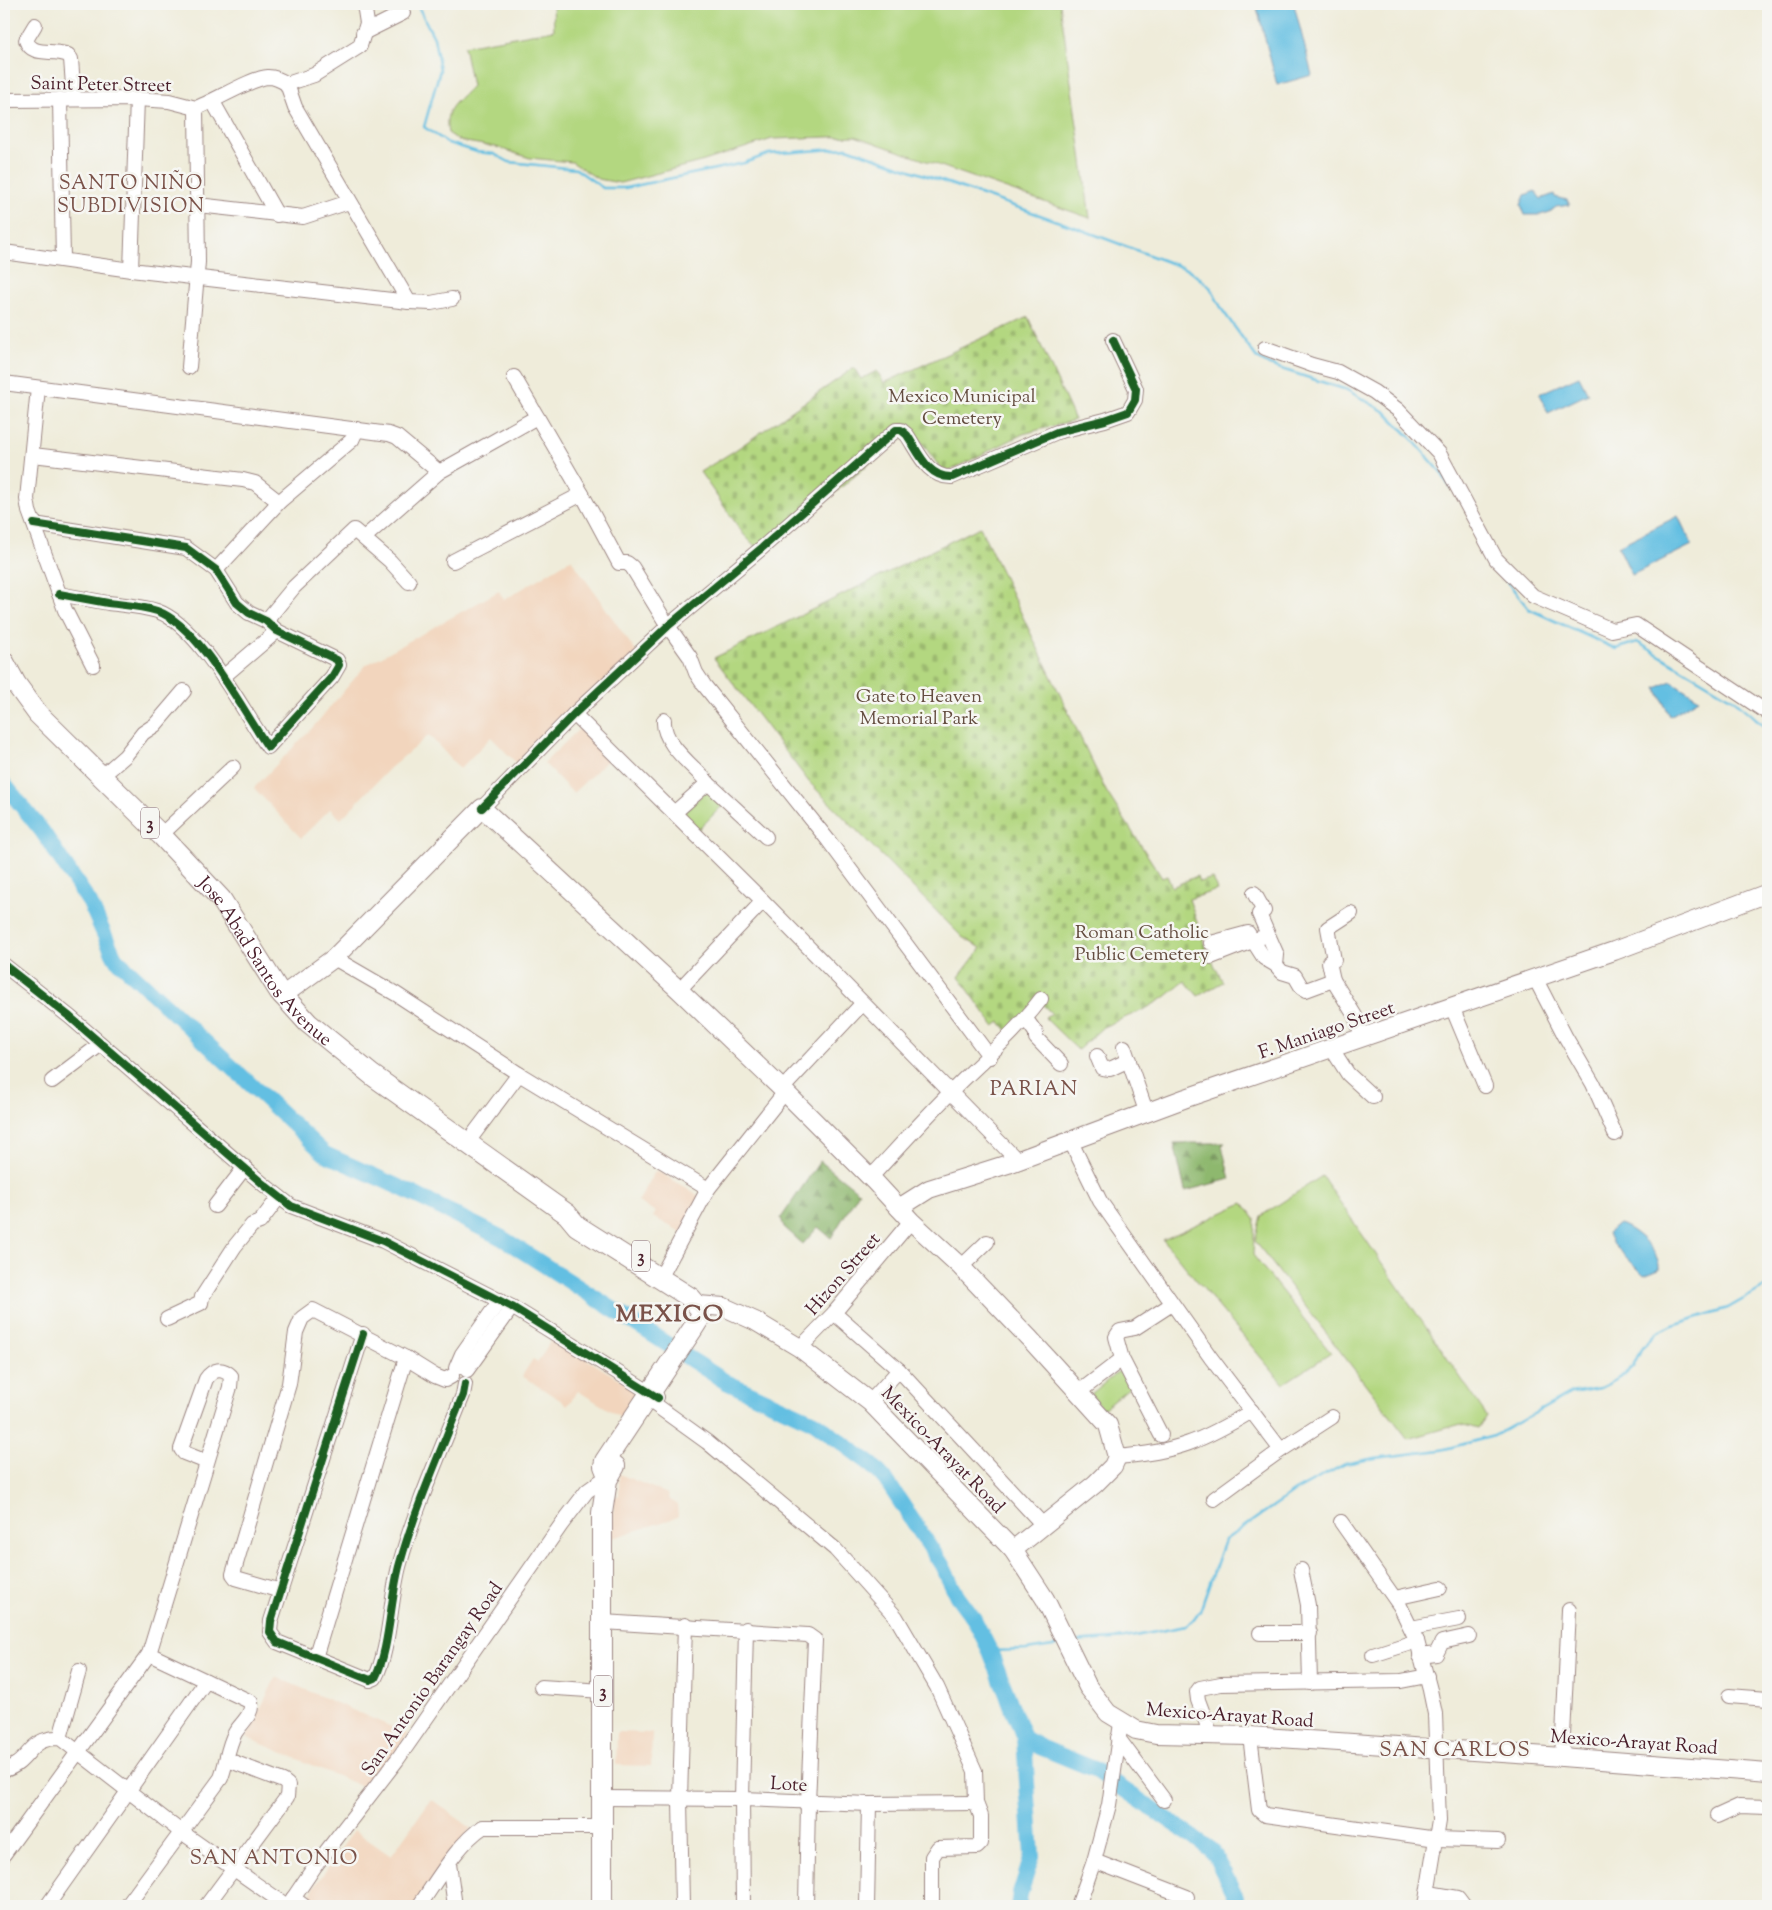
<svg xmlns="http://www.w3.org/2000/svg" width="1772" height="1910" viewBox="0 0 1772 1910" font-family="'Sorts Mill Goudy',serif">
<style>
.built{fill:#f2d5bd}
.grass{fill:#b3d780;stroke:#7e7b56}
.forest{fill:url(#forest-firs);stroke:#6c6c4c}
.cemetery{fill:url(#cemetery-stones);stroke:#7e7b56}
.water{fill:#64bfe2;stroke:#576f86}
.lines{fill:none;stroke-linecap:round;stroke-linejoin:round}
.stream{stroke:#64bfe2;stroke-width:2.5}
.river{stroke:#64bfe2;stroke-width:16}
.minor-casing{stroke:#9c8682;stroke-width:16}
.major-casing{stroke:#9c8682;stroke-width:20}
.highway-casing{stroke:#9c8682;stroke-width:22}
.minor{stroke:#fff;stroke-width:14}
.major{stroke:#fff;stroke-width:18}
.highway{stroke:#fff;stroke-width:20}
.cycleway-casing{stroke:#f6f6f2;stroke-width:11}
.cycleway{stroke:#1b5e20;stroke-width:8}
.labels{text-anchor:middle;stroke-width:5;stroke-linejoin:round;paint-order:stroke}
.shield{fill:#f6f6f2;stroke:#7e6067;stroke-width:1}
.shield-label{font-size:18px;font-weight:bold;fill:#4a1f2b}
.street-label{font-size:19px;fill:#4a1f2b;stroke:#f6f6f2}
.park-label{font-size:19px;fill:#644d40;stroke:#f6f6f2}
.neighbourhood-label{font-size:20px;letter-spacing:1px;fill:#7a5249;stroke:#f6f6f2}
.quarter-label{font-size:21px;letter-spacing:1px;fill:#7a5249;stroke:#f6f6f2}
.district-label{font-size:24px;font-weight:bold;letter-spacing:1px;fill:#7a5249;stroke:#f6f6f2}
</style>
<defs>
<pattern id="forest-firs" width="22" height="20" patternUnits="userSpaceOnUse" patternTransform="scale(1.25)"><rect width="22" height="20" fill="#8eb86e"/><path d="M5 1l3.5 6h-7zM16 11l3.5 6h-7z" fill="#76955b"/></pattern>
<pattern id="cemetery-stones" width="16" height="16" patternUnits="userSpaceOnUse" patternTransform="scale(1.25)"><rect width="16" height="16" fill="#b3d780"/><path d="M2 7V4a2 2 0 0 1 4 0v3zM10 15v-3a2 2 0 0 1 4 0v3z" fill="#9bb86f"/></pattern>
</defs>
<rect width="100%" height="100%" fill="#f6f6f2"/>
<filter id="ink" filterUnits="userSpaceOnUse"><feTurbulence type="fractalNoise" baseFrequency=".02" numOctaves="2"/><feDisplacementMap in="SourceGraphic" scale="10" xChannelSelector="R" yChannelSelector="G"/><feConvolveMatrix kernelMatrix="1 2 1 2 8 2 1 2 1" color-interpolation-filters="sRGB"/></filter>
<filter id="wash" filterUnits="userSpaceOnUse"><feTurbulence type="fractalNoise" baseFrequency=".0096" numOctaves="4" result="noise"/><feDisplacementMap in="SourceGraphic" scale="20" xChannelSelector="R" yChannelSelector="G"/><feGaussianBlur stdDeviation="1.12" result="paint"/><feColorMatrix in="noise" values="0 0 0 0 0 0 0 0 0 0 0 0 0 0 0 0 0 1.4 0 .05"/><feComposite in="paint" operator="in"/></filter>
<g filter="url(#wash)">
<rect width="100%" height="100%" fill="#efecda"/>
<g class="built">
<path d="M571 559 639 656 524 771 491 737 460 769 429 735 390 768 341 819 330 809 301 838 254 788 314 726 366 665 499 591 504 600Z"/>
<path d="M579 729 608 760 573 793 544 763Z"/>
<path d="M656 1170 702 1198 683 1233 653 1217 656 1212 638 1202Z"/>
<path d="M552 1338 640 1392 624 1419 578 1391 568 1405 522 1376 533 1359 538 1362Z"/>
<path d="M619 1474 668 1494 670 1500 677 1504 678 1517 613 1538 614 1495 619 1497Z"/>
<path d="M276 1677 408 1734 370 1790 246 1737Z"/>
<path d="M617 1732 652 1733 651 1766 616 1765Z"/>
<path d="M431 1799 471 1828 416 1906H310L304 1902 354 1830 391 1856Z"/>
</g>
<g class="grass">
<path d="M553 4H1060L1090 218 855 136 772 139 704 161 620 183 598 179 572 162 530 158 496 147 460 141 448 133C443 108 456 104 472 86L464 46 554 30Z"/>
<path d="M711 786 726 802 695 833 679 817Z"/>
<path d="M1322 1176 1487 1416 1478 1429 1461 1424 1408 1439 1255 1241 1261 1216Z"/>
<path d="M1243 1203 1255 1219 1253 1255 1331 1353 1283 1384 1163 1240Z"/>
<path d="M1119 1371 1131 1386 1103 1409 1091 1394Z"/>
</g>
<g class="forest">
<path d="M1174 1143H1225L1222 1146 1230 1179 1185 1191Z"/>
<path d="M820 1161 859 1192 831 1238 818 1227 803 1244 784 1227 781 1218Z"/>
</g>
<g class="cemetery">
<path d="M1028 317 1075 420 1023 434 949 471 942 470 911 428 763 554 744 535 700 472 734 451 854 368 861 379 877 371 884 383Z"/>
<path d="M980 527 1106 791 1162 878 1167 876 1172 887 1197 876 1199 882 1213 878 1217 890 1189 899 1206 949 1223 982 1198 996 1185 981 1164 998 1145 1009 1103 1027 1078 1050 1045 1018 1052 1014 1040 1002 1010 1034 1000 1022 994 1026 959 977 981 948 962 937 809 782 714 658Z"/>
</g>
<g class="water">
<path d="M1256 4H1294L1312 75 1277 85Z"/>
<path d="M1535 191 1541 199 1554 194 1555 197 1567 200 1570 205 1556 207 1550 212 1540 215H1525L1521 205 1525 195Z"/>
<path d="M1579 376 1588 394 1548 413 1539 394Z"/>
<path d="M1678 516 1692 545 1632 575 1618 546Z"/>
<path d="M1671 681 1699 699 1670 716 1656 688Z"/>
<path d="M1619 1224C1634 1228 1661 1252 1659 1269L1644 1275 1613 1244 1608 1233Z"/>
</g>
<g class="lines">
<g class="stream">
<path d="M417 4 434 38 440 70 424 127 448 143 477 152 494 154 509 162 576 169 603 188H625L744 163 769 154 847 148 1077 228 1189 270 1210 287 1223 311 1257 358 1269 365 1347 390 1385 412 1411 438 1440 471 1450 487"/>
<path d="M1496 568 1529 609 1616 649 1637 642 1734 700 1768 729"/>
<path d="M1073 1642 1125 1638 1186 1626 1193 1621 1200 1611 1225 1540 1295 1491 1345 1464 1375 1458 1441 1450 1494 1436 1571 1393 1600 1388 1620 1378 1633 1366 1642 1347 1657 1333 1673 1325 1728 1308 1768 1285"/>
<path d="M990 1651 1026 1650 1060 1645"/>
</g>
<g class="river">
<path d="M4 784 42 831 90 903 115 958 325 1154 401 1188 502 1238 726 1382 814 1422 872 1465 886 1480 942 1565 957 1596 974 1619 990 1651 1024 1738 1032 1856 1020 1894 1018 1906"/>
<path d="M1024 1738 1040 1747 1094 1769 1212 1850 1236 1897 1235 1906"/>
</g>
</g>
</g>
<g filter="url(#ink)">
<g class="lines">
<defs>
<g id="minor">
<path d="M35 25 26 40C32 58 53 48 68 55L71 59 74 99"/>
<path d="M363 33 403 13"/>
<path d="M287 84 295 107 409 302"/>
<path d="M60 99 63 260"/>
<path d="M4 100 137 99 169 101 196 108"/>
<path d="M213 102 277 215"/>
<path d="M196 108C215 101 251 78 268 77 275 77 281 80 287 84L314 75 360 46 367 23 364 4"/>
<path d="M198 205 303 217 349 202"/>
<path d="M4 252 131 270 409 302 431 303 452 299"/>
<path d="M131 270 137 99"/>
<path d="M1265 348 1312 365 1338 372 1374 392 1398 410 1439 453 1496 559 1533 596 1612 630 1636 625 1768 713"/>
<path d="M189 367 198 262 196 108"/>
<path d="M514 377 582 494"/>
<path d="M4 383 389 434 397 437 439 472 537 417"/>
<path d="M38 388 27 499 29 511 65 610 93 665"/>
<path d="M33 455 243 480 255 483 279 502"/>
<path d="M34 524 186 548 216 570 237 603 249 613 266 621 277 631 337 660 339 665 332 677 268 747C242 710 200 626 157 611 142 606 124 605 108 603 91 600 75 597 59 594"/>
<path d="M365 537 439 472"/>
<path d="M453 561 582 494 619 563H627L632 567 668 626 690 657 696 673 704 685 828 840 990 1057"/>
<path d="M216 570 279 502 352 440 357 429"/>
<path d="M266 621 294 587 354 530 390 561 409 582"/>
<path d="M223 677 277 631"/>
<path d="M574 714 763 901 1017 1160"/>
<path d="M664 720C662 744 694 766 708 783"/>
<path d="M101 777 125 756 143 733 155 725 184 691"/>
<path d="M482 808 574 714 668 626 763 547 896 430H901L907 435C919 453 928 478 952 477L1057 432 1105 420 1128 412 1135 400 1136 389 1113 340"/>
<path d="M674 813 708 783 766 837"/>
<path d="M161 835 233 767"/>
<path d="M1254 893 1264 911 1259 914 1277 955 1276 965 1282 972 1295 976 1302 988 1306 990 1333 980 1355 1016 1363 1038"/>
<path d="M1211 943 1248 933 1264 958 1276 965"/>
<path d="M1211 957 1260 938"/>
<path d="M334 958 396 994 519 1074 708 1189"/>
<path d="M4 965 70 1017 263 1184 291 1206 383 1241 512 1307 657 1397"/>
<path d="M1535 978 1565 1036 1593 1084 1615 1134"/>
<path d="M1333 980 1329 962 1334 960 1328 928 1351 913"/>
<path d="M679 990 763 901"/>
<path d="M1452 1007 1485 1086"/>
<path d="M1026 1019 1036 1033V1038L1061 1064"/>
<path d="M1124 1047 1147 1114"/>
<path d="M1332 1049 1348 1074 1373 1097"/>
<path d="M1097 1056 1102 1068 1110 1069 1129 1060"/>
<path d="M52 1081 101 1044"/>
<path d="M782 1089 862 1004"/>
<path d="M1071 1142 1100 1201 1211 1358 1281 1450"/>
<path d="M467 1143 519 1074"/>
<path d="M871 1177C897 1149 923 1120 950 1093 981 1061 1014 1035 1041 999"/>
<path d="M215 1206 245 1167"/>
<path d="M961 1267 987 1242"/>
<path d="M664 1271 708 1189 785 1092"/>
<path d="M834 1313 899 1370 1044 1526"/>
<path d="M167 1319 201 1303 202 1297 235 1246 252 1225 260 1222 279 1197"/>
<path d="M363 1334 271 1621 270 1632 277 1642 370 1680 375 1678C390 1650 390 1597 400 1563 416 1506 441 1451 463 1395L465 1384"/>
<path d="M800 1348 834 1313 911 1221"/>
<path d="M456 1368 462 1354 500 1300"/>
<path d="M467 1370 512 1307"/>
<path d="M1079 1392 1122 1359"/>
<path d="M646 1398 707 1442 835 1549 896 1617 937 1687 975 1771 976 1803 981 1816V1843L977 1847 938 1848 932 1857V1906"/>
<path d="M870 1402 899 1370"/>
<path d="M1161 1435 1122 1359 1116 1337 1120 1331 1135 1328 1172 1304"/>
<path d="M1117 1457C1177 1452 1202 1441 1252 1411"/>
<path d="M1214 1499 1281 1450 1332 1417"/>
<path d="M1341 1522 1400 1606 1417 1641 1430 1690 1435 1714 1439 1821 1425 1906"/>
<path d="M1301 1570 1308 1605 1310 1683"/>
<path d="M281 1591 236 1578 233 1574 289 1384 296 1332 302 1318 313 1310 406 1358 435 1376 445 1380 452 1376"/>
<path d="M1395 1598 1440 1588"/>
<path d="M603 1622 808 1635 815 1640 808 1803 806 1906"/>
<path d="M1411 1628 1459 1619"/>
<path d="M1260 1633H1310"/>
<path d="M1373 1655 1417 1641"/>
<path d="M1420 1656 1436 1654 1442 1642 1469 1636"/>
<path d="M315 1658 406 1358"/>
<path d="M541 1687 603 1691"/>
<path d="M1729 1696 1768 1699"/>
<path d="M1211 1735 1198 1700 1197 1692 1200 1688 1221 1684 1401 1681 1427 1676"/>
<path d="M1250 1736 1259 1810 1265 1815 1437 1839 1498 1841"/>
<path d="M60 1738 79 1671"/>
<path d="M1118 1738 1164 1800"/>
<path d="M1562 1757 1569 1610"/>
<path d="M4 1770C31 1763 27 1737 60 1738L180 1831 287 1906"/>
<path d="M601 1798 742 1799 869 1804 976 1803"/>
<path d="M1717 1816 1739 1806 1768 1807"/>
<path d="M4 1854 149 1654 230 1387 231 1376C222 1367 213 1369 206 1379L181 1449 184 1453 207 1462"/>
<path d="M1094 1861 1187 1897"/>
<path d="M449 1864 455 1906"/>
<path d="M1429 1893 1458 1898 1464 1906"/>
<path d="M293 1898 304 1906"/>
<path d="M47 1906 206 1681"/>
<path d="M127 1906 221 1778C227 1762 227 1748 235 1733 241 1723 253 1715 251 1702L149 1654"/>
<path d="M206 1906 287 1797 288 1785 283 1781 228 1760"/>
<path d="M288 1906 315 1866 397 1760 561 1525 587 1491 608 1476"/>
<path d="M419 1906C436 1882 458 1843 483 1827H601"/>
<path d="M682 1906 680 1799 685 1625"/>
<path d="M743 1906 742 1799 746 1629"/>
<path d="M867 1906 869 1804"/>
<path d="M1078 1906 1094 1861 1109 1805 1121 1723"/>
</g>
<g id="major">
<path d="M282 996 334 958 482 808 679 990 782 1089 875 1182 911 1221 961 1267 1030 1339 1108 1425 1117 1457 1113 1466 1095 1484 1013 1550"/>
<path d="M899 1208 929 1189 1008 1164 1186 1098 1614 951 1768 893"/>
<path d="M698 1305 724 1307 755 1321 800 1348 870 1402 1013 1550 1045 1599 1088 1687 1108 1713 1136 1730 1156 1734 1250 1736 1562 1757 1768 1773"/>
</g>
<g id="highway">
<path id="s1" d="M4 662 16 684 38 714 161 835 221 899 279 991 308 1023 372 1075 567 1214 577 1226 691 1298 701 1310V1316L692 1330 605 1461 604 1466 608 1476"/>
<path d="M602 1906V1513L607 1480 615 1466"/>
</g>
</defs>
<use href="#minor" class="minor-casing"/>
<use href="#major" class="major-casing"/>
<use href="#highway" class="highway-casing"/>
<use href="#minor" class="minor"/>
<use href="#major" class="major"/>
<use href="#highway" class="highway"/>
<defs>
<g id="cycleway">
<path d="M34 524 186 548 216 570 237 603 249 613 266 621 277 631 337 660 339 665 332 677 268 747C242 710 200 626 157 611 142 606 124 605 108 603 91 600 75 597 59 594"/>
<path d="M482 808 574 714 668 626 763 547 896 430H901L907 435C919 453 928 478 952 477L1057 432 1105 420 1128 412 1135 400 1136 389 1113 340"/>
<path d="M4 965 70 1017 263 1184 291 1206 383 1241 512 1307 658 1398"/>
<path d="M363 1334 271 1621 270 1632 277 1642 370 1680 375 1678C390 1650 390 1597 400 1563 416 1506 441 1451 463 1395L465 1384"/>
</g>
</defs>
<use href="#cycleway" class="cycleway-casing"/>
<use href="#cycleway" class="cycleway"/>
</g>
</g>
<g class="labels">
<g class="shield">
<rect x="141" y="807.5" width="18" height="31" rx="4"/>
<rect x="632" y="1240.5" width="18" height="31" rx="4"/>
<rect x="594" y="1675.5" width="18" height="31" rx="4"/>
</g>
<g class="shield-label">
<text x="150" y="829">3</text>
<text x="641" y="1262">3</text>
<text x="603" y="1697">3</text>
</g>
<g class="street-label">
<text transform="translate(101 83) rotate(1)" y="7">Saint Peter Street</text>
<text dy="7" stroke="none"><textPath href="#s1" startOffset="399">Jose Abad Santos Avenue</textPath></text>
<text transform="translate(1326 1029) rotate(-19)" y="7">F. Maniago Street</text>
<text transform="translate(842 1273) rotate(-49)" y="7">Hizon Street</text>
<text transform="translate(944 1449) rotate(46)" y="7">Mexico-Arayat Road</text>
<text transform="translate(431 1678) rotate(-55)" y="7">San Antonio Barangay Road</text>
<text transform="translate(1230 1714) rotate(4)" y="7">Mexico-Arayat Road</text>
<text transform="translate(1634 1741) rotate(4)" y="7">Mexico-Arayat Road</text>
<text transform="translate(789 1783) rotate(3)" y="7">Lote</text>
</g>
<g class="park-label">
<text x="962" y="402">Mexico Municipal<tspan x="962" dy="22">Cemetery</tspan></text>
<text x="919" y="702">Gate to Heaven<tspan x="919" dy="22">Memorial Park</tspan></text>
<text x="1142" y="938">Roman Catholic<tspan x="1142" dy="22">Public Cemetery</tspan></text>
</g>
<g class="neighbourhood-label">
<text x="131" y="189">SANTO NIÑO<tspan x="131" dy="23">SUBDIVISION</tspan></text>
</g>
<g class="quarter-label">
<text x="1034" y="1095">PARIAN</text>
<text x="1455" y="1756">SAN CARLOS</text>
<text x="274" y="1864">SAN ANTONIO</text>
</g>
<g class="district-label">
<text x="670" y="1321">MEXICO</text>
</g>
</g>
<rect width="1772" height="1910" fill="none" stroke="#f6f6f2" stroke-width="20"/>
</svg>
